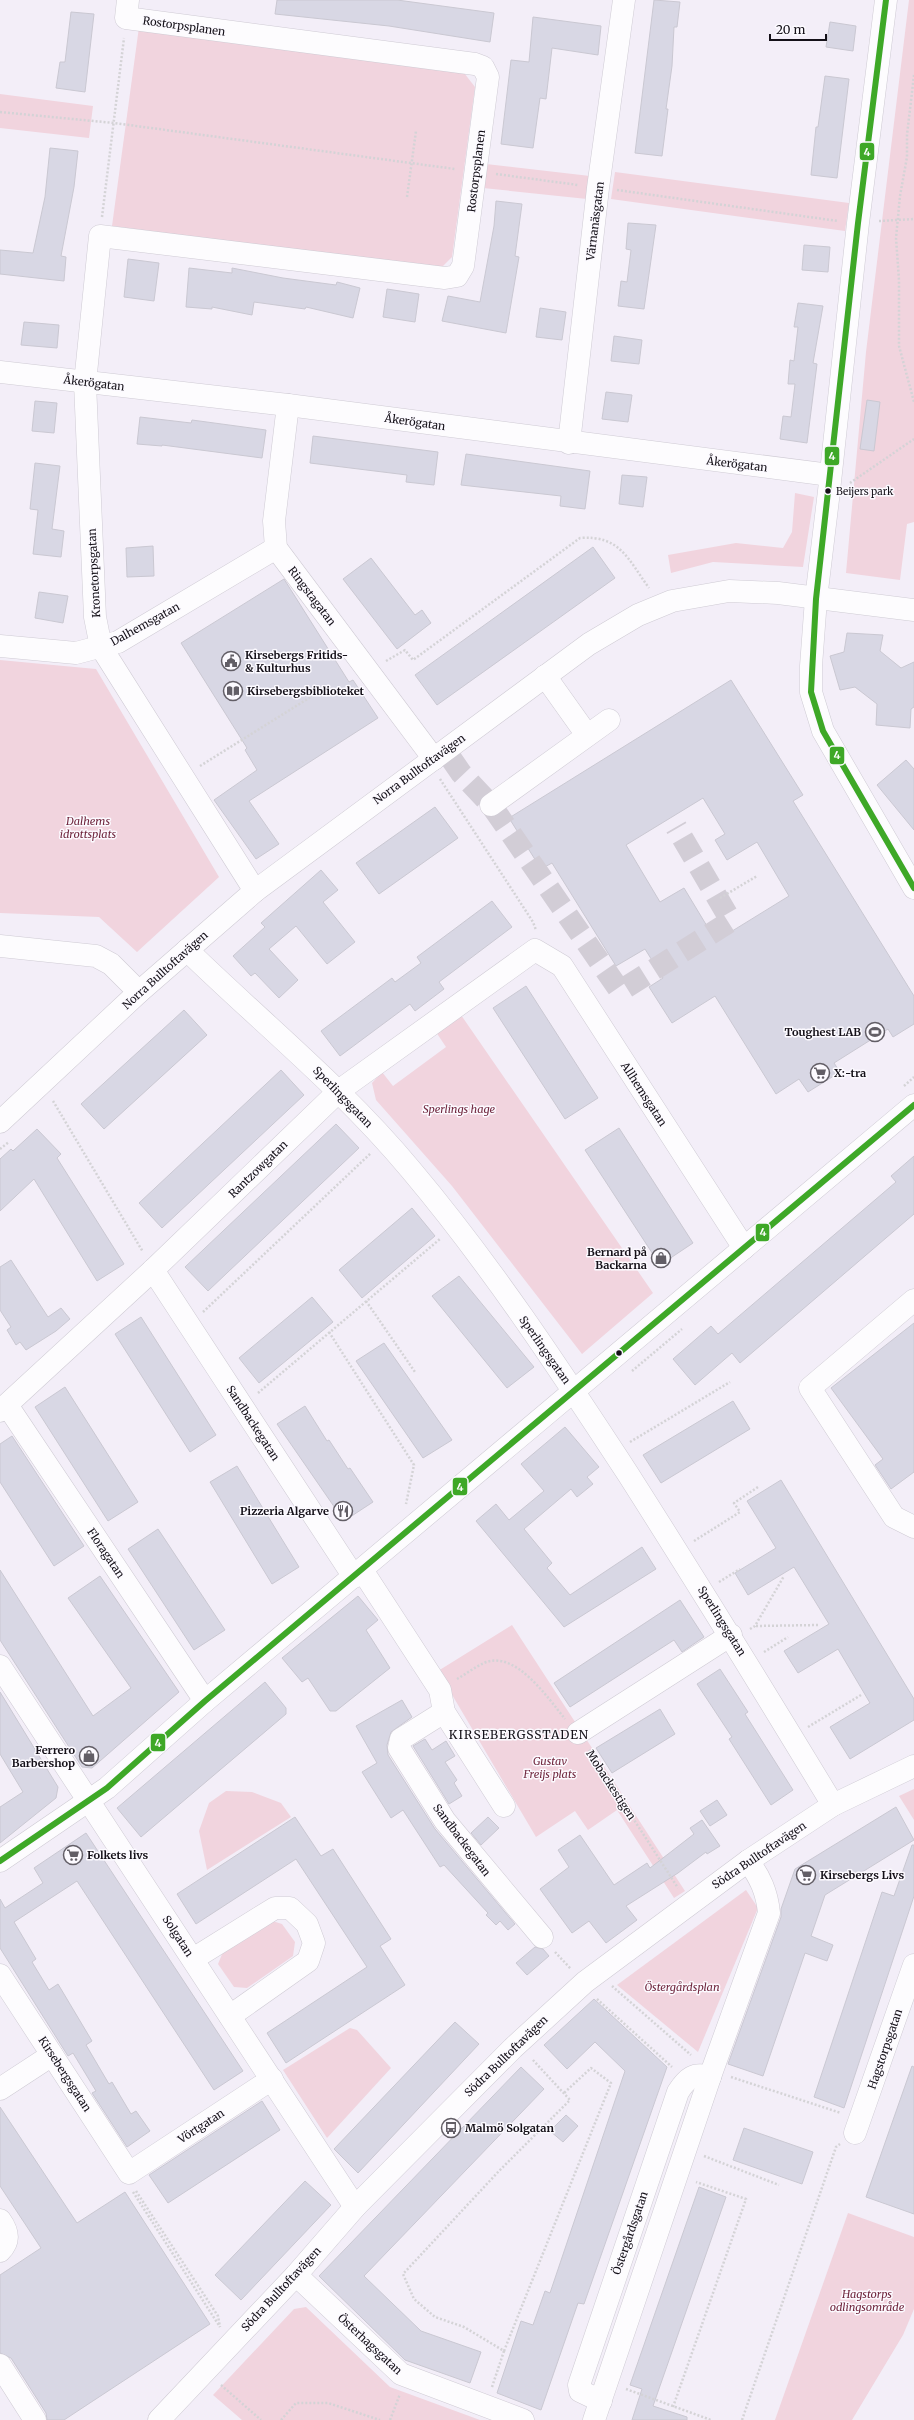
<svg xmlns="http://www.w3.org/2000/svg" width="914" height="2420" viewBox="0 0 914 2420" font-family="Merriweather,serif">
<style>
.green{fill:#f1d4de}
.building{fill:#d8d7e4;stroke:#cac8d2;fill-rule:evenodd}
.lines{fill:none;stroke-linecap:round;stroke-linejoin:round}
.minor-tunnel{stroke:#d2cdd6;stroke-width:22;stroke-dasharray:22 11;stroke-linecap:butt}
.minor-casing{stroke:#cfcbd4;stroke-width:23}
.path{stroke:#d4d3d6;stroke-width:2.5;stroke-dasharray:2 2;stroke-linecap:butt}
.minor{stroke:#fdfcfe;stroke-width:22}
.bus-1-casing{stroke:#fcfaff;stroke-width:9}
.bus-1{stroke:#3ea827;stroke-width:6}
.bus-dot{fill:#141018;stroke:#fcfaff;stroke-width:1.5}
.labels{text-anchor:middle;stroke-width:3;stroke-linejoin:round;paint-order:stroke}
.bus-label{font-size:10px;fill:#141018;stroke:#fcfaff;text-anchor:start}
.street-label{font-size:11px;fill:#141018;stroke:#fcfaff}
.poi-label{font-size:11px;font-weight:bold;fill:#141018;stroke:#fcfaff;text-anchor:start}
.park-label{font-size:11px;font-style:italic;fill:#70273e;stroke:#fcfaff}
.neighbourhood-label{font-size:12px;letter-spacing:1px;fill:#141018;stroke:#fcfaff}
.line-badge{stroke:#fcfaff;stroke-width:1.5}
.badge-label{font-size:11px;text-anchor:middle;font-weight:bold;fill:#fff}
</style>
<rect width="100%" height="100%" fill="#f3eef8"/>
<g class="green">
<path d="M909 0H914V522L907 524 900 580 846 573 866 352Z"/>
<path d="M139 27 461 69 475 87 452 257 440 269 112 226Z"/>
<path d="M0 94 93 106 89 138 0 128Z"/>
<path d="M486 164 590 176 587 199 483 188Z"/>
<path d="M615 172 849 203 845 231 611 199Z"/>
<path d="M795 493 814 497 803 567 713 562 671 573 668 555 736 543 783 548 792 532Z"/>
<path d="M0 660 96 669 219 877 137 952 99 917 0 913Z"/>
<path d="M461 1015 653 1293 582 1354 452 1186 376 1100 372 1083 382 1072 393 1086 446 1047 436 1032Z"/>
<path d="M512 1625 685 1891 674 1898 617 1810 588 1830 575 1811 536 1837 438 1671Z"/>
<path d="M914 1789V1820L899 1796Z"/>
<path d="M226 1791 252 1792 281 1803 291 1817 207 1870 199 1831 209 1803Z"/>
<path d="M746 1890 758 1908 698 2052 617 1985Z"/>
<path d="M269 1920 282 1924 295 1942 293 1956 247 1988 234 1987 218 1964 223 1952Z"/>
<path d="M350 2028 357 2030 391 2068 327 2138 283 2070Z"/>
<path d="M848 2213 914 2237V2309L903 2335 852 2420H775Z"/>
<path d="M306 2307 390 2387 480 2420H242L213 2395 294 2309Z"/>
</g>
<g class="building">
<path d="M277 0H397L494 13 490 42 389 26 275 14Z"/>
<path d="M654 0 680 2 677 27H674L672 66 666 109H668L662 156 635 153Z"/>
<path d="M71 12 94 14 85 92 56 88 60 62H65Z"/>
<path d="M533 17 601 26 598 55 552 48 546 99 540 98 533 148 501 144 511 60 529 62Z"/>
<path d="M830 22 856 26 853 51 826 47Z"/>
<path d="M825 76 849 79 837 178 811 175 816 127H818Z"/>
<path d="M50 148 78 151 74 187 61 256 66 257 64 281 0 274V250L33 253 45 197Z"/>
<path d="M496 201 522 204 515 256 519 257 506 333 442 321 448 296 480 302 494 226Z"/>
<path d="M628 223 656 225 644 309 618 306 621 281 627 282 631 250 626 249Z"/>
<path d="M804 245 830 247 828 272 802 270Z"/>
<path d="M128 259 159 263 154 301 124 297Z"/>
<path d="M189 268 232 273V268L283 278 336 285 337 282 360 288 353 318 306 307 305 309 254 302 252 315 212 307V309L186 307Z"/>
<path d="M387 289 419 294 415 322 383 317Z"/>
<path d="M798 303 823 306 813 363 817 364 807 443 780 439 783 416 791 417 795 384H788L790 360 794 361 798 327H794Z"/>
<path d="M540 308 566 312 562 340 536 337Z"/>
<path d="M24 322 59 325 57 348 21 345Z"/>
<path d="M614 336 642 340 639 364 611 361Z"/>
<path d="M606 392 632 395 628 422 602 419Z"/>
<path d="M867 400 880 402 874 451 860 449Z"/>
<path d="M35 401 57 403 54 433 32 431Z"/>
<path d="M140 417 191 423 192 420 266 430 262 458 162 445V446L137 444Z"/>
<path d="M313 436 438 452 434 485 406 482 407 475 310 463Z"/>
<path d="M466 454 590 471 585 509 560 506 561 496 461 485Z"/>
<path d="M35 463 60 466 52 529 64 531 61 557 33 554 38 510 30 509Z"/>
<path d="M622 475 647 477 643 507 619 504Z"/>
<path d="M153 546 154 576 127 577 126 548Z"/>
<path d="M593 547 615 578 437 705 415 675Z"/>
<path d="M371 558 415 615 422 610 431 623 397 649 343 579Z"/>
<path d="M284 579 349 682 353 680 378 718 249 801 279 844 256 859 214 800 257 770 245 750 247 748 181 643Z"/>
<path d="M39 592 68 596 63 623 35 618Z"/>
<path d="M847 633 883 635 880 651 901 668 914 662V707L911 709 910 728 876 725 877 704 855 687 840 690 830 656 844 652Z"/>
<path d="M731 680 803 795 793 801 914 996V1024L893 1037 888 1029 834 1063 840 1072 808 1092 799 1079 776 1094 715 996 672 1023 649 987 663 978 645 949 616 966 552 863 541 869 509 818ZM703 798 725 834 715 840 727 860 757 842 789 896 716 941 684 888 660 902 626 845Z"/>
<path d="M906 760 914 769V830L877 785Z"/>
<path d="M435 807 458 838 379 894 356 863Z"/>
<path d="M321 870 338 890 323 902 355 942 327 964 296 926 269 949 298 980 279 998 255 973 251 976 233 956 265 927 261 923Z"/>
<path d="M492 901 512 927 439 982 444 989 415 1011 410 1004 340 1056 321 1031 392 978 395 982 421 963 417 957Z"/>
<path d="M526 986 598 1098 565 1119 493 1008Z"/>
<path d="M184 1010 207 1035 104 1129 81 1104Z"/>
<path d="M281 1070 304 1095 162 1228 139 1203Z"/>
<path d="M336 1124 359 1148 208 1291 185 1267Z"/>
<path d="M619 1128 693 1243 660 1265 585 1150Z"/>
<path d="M37 1129 61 1154 57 1158 124 1264 97 1281 34 1179 0 1211V1159L11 1149 13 1151Z"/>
<path d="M914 1156V1214L740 1363 732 1353 695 1385 673 1359 711 1326 718 1334 896 1182 891 1176Z"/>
<path d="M412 1208 435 1236 362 1298 339 1270Z"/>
<path d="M11 1260 48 1317 61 1308 70 1319 56 1331 26 1350 20 1342 16 1345 7 1330 11 1327 0 1310V1267Z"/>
<path d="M459 1276 534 1367 507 1388 432 1296Z"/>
<path d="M312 1297 333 1322 259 1383 239 1358Z"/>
<path d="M141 1317 216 1435 190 1452 115 1334Z"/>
<path d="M914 1323V1472L891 1489 875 1465 883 1459 831 1388Z"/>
<path d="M384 1343 452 1440 423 1458 356 1361Z"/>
<path d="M65 1387 138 1502 108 1521 35 1407Z"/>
<path d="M733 1401 750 1429 661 1483 643 1455Z"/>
<path d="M305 1406 327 1441 329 1440 348 1469 350 1468 373 1502 344 1521 277 1424Z"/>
<path d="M565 1427 599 1467 587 1477 593 1484 577 1497 571 1489 524 1529 552 1563 547 1568 570 1595 642 1547 656 1569 564 1627 476 1521 496 1504 509 1520 544 1491 521 1464Z"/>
<path d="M12 1436 84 1546 54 1566 0 1482V1444Z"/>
<path d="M237 1466 299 1567 272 1584 210 1482Z"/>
<path d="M781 1480 914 1699V1720L850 1759 830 1727 870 1703 838 1649 798 1673 784 1651 829 1624 794 1567 748 1595 735 1573 776 1548 747 1501Z"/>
<path d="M158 1529 225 1630 194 1650 128 1549Z"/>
<path d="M0 1570 93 1716 131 1688 68 1598 100 1576 179 1692 92 1768 82 1767 0 1640Z"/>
<path d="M358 1596 378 1620 366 1630 390 1668 336 1711H330L308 1678 302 1682 282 1658Z"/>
<path d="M680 1600 704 1637 682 1652 674 1640 570 1707 554 1683Z"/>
<path d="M720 1669 748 1712 745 1714 793 1790 771 1805 729 1739 732 1737 697 1684Z"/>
<path d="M265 1682 286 1708V1714L141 1837 117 1808Z"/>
<path d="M0 1692 58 1787 56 1798 0 1843V1807L23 1792 0 1754Z"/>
<path d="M402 1700 412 1717 391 1732 387 1745 388 1755 435 1829 515 1924 508 1930 500 1921 496 1925 486 1915 488 1913 444 1865 440 1867 403 1810 391 1818 362 1772 377 1763 356 1726Z"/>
<path d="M660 1709 675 1734 612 1773 596 1748Z"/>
<path d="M425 1739 432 1750 446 1741 455 1756 445 1762 457 1780 454 1783 462 1796 449 1804 413 1746Z"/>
<path d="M717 1800 727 1815 710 1826 700 1811Z"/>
<path d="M896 1807 914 1840 825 1895 811 1936 833 1945 827 1961 805 1953 763 2076 728 2064 781 1917V1909L795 1869Z"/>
<path d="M295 1817 321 1856 333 1849 391 1939 380 1946 405 1985 286 2063 267 2033 367 1967 296 1859 196 1924 177 1894Z"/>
<path d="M488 1817 499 1828 481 1845 471 1833Z"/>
<path d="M702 1820 720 1846 707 1854 706 1852 678 1873 626 1906 637 1920 606 1943 589 1921 572 1933 540 1889 569 1867 558 1850 580 1835 614 1885 647 1863 650 1868 694 1834 690 1828Z"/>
<path d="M86 1833 243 2071 214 2090 77 1881 14 1922 36 1959 32 1962 49 1990 58 1984 92 2041 86 2045 109 2084 112 2082 131 2114 136 2111 150 2131 127 2147 92 2093 96 2091 73 2053 68 2056 0 1948V1899L5 1908 43 1883 34 1868Z"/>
<path d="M912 1845H914V1896L844 2108 814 2097 882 1892 894 1896Z"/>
<path d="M535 1947 543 1949 549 1956 527 1975 516 1963Z"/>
<path d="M594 1999 667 2067 584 2304 578 2303 541 2410 497 2393 521 2321 533 2325 545 2291 550 2293 625 2071 595 2042 567 2069 544 2045Z"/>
<path d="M455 2022 479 2044 358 2173 334 2149Z"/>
<path d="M912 2066 914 2067V2214L866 2197Z"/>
<path d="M521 2067 544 2089 364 2276 421 2331 481 2352 470 2383 405 2360 319 2276Z"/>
<path d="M262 2101 280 2130 168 2203 149 2175Z"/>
<path d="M0 2107 77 2223 125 2192 210 2324 64 2420H47L46 2413 11 2358 0 2353V2275L41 2248 0 2186Z"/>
<path d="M566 2115 578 2126 563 2142 550 2131Z"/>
<path d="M744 2128 813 2152 802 2184 733 2160Z"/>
<path d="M305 2181 331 2205 241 2300 215 2275Z"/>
<path d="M699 2187 726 2197 653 2406 687 2417V2420H632L642 2389 630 2385Z"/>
</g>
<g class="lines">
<path class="minor-tunnel" d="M450 757 461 773 491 805 620 991 731 921 676 827"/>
<defs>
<g id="minor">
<path d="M128 0 126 18 475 64 483 67 488 77 463 266 457 276 445 278 100 236 85 383 95 617 101 647 255 891"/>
<path d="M886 0 858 223 829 491 816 599 811 666V692L823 731 914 888"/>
<path d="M0 372 288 405 830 475"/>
<path d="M288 405 274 521 276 548 434 759"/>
<path d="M569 443 598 188 624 0"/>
<path d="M0 646 76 653 118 642 276 548"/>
<path d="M545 676 587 735"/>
<path d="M491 805 609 720"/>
<path d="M0 946 96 956 111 964 139 992"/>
<path d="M187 950C262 1023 343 1088 411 1170 491 1265 560 1370 628 1474 698 1584 766 1694 833 1805"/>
<path d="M0 1122 139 992 255 891 589 644 638 615 672 601 729 591 778 593 914 610"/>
<path d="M153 1270 354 1577"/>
<path d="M914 1300 810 1388 894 1517 914 1527"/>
<path d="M7 1405 205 1701"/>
<path d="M0 1411 153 1270 340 1090 535 950 562 966 744 1248"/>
<path d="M362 1570 440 1690 444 1712 504 1806"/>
<path d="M0 1666 355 2207"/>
<path d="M444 1712 401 1739 399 1748 445 1821 542 1937"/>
<path d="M578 1733 731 1635"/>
<path d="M0 1861 107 1788 205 1701 914 1105"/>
<path d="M193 1959 275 1908H290L307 1924 314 1943 308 1961 230 2016"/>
<path d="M0 1975 129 2173 272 2079"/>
<path d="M0 2089 52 2055"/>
<path d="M855 2133 914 1965"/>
<path d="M0 2220C8 2231 10 2241 0 2251"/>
<path d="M296 2275 401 2374 523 2420"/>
<path d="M0 2365 35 2420"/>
<path d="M601 2401 580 2391 579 2385 678 2092C687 2078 694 2072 710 2077"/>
<path d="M159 2420 296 2275 355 2207 513 2048 585 1982 748 1861 833 1805 914 1766"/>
<path d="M594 2420 712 2071 769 1913C767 1892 760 1877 748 1861"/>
</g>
</defs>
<use href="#minor" class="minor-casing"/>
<g class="path">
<path d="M914 75 907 135V157L900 196 896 238 899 280V346L914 402"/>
<path d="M0 112 114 123 455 169"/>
<path d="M496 174 578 185"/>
<path d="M617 190 838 221"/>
<path d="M407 197 416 131"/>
<path d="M102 217 124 38"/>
<path d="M879 221 914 219"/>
<path d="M850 483 914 439"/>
<path d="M386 661 405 650 413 660 580 538C620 535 628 559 649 588"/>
<path d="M200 766 317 693"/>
<path d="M440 779 533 922 536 930"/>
<path d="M720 898 757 876"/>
<path d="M904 1086 914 1077"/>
<path d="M53 1101 143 1252"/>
<path d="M0 1149 9 1142"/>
<path d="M366 1301 415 1372"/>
<path d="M203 1312 371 1153"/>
<path d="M329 1332 414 1465 406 1504"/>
<path d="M632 1371 682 1329"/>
<path d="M258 1393 440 1239"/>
<path d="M630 1442 730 1382"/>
<path d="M694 1541 740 1512 734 1503 758 1487"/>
<path d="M719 1582 740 1569"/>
<path d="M756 1626 818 1625"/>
<path d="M750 1629 755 1626 784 1576"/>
<path d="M764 1652 788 1637"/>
<path d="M457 1679C466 1674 475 1667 484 1663 515 1649 548 1698 565 1719"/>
<path d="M808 1727 861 1695"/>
<path d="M589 1750 678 1888"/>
<path d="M555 1952 571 1969"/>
<path d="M612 1986 691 2055"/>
<path d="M597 1999 672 2067"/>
<path d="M731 2077 841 2113"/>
<path d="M704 2156 779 2185"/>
<path d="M136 2191 218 2316 220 2327"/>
<path d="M133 2192 220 2327"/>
<path d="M504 2351 611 2083 591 2068 564 2093"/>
<path d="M221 2385 261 2420"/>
<path d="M492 2387 504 2351 464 2327 435 2317 414 2299 403 2274 499 2171 570 2100 532 2059"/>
<path d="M626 2389 711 2420"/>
<path d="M673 2407 746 2199 696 2182"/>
<path d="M281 2420 296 2403H328L380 2420"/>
<path d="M390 2420 400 2394"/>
<path d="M742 2420 836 2147 840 2144"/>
</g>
<use href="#minor" class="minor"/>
<defs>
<g id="bus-1">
<path d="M886 0 858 223 816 599 811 692 823 731 914 888"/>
<path d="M0 1861 107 1788 205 1701 914 1105"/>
</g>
</defs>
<use href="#bus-1" class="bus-1-casing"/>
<use href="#bus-1" class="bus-1"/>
</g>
<defs>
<symbol id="civic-ring" viewBox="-11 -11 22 22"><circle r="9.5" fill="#fcfaff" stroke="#625e66" stroke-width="1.5"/><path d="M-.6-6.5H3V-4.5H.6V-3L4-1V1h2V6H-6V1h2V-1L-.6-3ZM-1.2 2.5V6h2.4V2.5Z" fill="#625e66"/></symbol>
<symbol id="library-ring" viewBox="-11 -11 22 22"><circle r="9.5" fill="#fcfaff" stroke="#625e66" stroke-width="1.5"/><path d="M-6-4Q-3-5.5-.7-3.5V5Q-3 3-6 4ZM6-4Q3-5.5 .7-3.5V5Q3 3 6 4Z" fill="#625e66"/></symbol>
<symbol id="stadium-ring" viewBox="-11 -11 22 22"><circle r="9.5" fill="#fcfaff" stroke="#625e66" stroke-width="1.5"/><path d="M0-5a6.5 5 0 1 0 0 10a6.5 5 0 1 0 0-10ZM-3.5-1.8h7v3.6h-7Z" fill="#625e66"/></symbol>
<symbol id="supermarket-ring" viewBox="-11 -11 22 22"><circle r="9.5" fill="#fcfaff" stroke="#625e66" stroke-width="1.5"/><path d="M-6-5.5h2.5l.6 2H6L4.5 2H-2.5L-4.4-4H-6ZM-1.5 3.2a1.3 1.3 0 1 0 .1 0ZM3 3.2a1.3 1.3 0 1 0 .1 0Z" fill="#625e66"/></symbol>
<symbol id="shop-ring" viewBox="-11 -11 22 22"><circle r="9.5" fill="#fcfaff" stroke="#625e66" stroke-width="1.5"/><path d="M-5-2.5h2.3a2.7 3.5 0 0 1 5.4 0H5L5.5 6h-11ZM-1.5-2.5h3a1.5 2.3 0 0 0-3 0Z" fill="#625e66"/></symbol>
<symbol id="restaurant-ring" viewBox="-11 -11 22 22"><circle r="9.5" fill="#fcfaff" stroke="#625e66" stroke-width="1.5"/><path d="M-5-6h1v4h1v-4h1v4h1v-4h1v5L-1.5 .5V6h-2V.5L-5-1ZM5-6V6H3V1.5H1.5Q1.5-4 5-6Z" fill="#625e66"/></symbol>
<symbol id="bus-ring" viewBox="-11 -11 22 22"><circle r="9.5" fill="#fcfaff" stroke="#625e66" stroke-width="1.5"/><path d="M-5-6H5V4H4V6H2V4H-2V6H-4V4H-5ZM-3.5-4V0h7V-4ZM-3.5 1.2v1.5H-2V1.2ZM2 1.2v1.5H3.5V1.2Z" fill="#625e66"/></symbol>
</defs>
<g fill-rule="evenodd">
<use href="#civic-ring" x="220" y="650" width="22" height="22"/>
<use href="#library-ring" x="222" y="680" width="22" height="22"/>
<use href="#stadium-ring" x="864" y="1021" width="22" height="22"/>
<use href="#supermarket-ring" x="809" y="1062" width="22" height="22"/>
<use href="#shop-ring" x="650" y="1247" width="22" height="22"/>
<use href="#restaurant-ring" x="332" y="1500" width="22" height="22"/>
<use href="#shop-ring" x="78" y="1745" width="22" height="22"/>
<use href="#supermarket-ring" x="62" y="1844" width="22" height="22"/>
<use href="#supermarket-ring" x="795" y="1864" width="22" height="22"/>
<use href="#bus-ring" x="440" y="2117" width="22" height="22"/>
</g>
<g class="bus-dot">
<circle cx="828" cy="491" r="3.5"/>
<circle cx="619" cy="1353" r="3.5"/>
</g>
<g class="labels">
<g class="bus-label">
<text x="836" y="495">Beijers park</text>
</g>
<g class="street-label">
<text transform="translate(184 26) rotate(8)" y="4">Rostorpsplanen</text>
<text transform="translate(476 171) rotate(-83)" y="4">Rostorpsplanen</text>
<text transform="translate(595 221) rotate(-83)" y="4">Värnanäsgatan</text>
<text transform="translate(94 383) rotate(7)" y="4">Åkerögatan</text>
<text transform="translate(415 422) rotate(8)" y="4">Åkerögatan</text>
<text transform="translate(737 464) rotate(7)" y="4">Åkerögatan</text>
<text transform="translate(94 573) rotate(-93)" y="4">Kronetorpsgatan</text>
<text transform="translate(312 596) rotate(53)" y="4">Ringstagatan</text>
<text transform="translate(145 624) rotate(-29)" y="4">Dalhemsgatan</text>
<text transform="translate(419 769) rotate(-36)" y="4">Norra Bulltoftavägen</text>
<text transform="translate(165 970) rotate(-42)" y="4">Norra Bulltoftavägen</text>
<text transform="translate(644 1094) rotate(57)" y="4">Allhemsgatan</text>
<text transform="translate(343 1097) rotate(46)" y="4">Sperlingsgatan</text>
<text transform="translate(258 1169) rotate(-44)" y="4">Rantzowgatan</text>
<text transform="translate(545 1350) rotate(55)" y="4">Sperlingsgatan</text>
<text transform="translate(253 1423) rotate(57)" y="4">Sandbackegatan</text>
<text transform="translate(106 1553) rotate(56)" y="4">Floragatan</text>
<text transform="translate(722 1621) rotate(58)" y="4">Sperlingsgatan</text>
<text transform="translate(611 1785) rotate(57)" y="4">Mobackestigen</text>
<text transform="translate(462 1840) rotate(53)" y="4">Sandbackegatan</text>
<text transform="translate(759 1855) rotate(-34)" y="4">Södra Bulltoftavägen</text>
<text transform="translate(178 1936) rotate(57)" y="4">Solgatan</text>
<text transform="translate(885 2049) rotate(-71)" y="4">Hagstorpsgatan</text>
<text transform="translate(506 2056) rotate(-44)" y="4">Södra Bulltoftavägen</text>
<text transform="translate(65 2074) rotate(57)" y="4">Kirsebergsgatan</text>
<text transform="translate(201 2126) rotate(-33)" y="4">Vörtgatan</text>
<text transform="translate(630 2233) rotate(-71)" y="4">Östergårdsgatan</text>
<text transform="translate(281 2289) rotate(-47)" y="4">Södra Bulltoftavägen</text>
<text transform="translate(370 2344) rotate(43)" y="4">Österhagsgatan</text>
</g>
<g class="poi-label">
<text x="245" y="659">Kirsebergs Fritids-<tspan x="245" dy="13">&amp; Kulturhus</tspan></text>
<text x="247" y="695">Kirsebergsbiblioteket</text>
<text x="861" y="1036" text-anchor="end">Toughest LAB</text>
<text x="834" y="1077">X:-tra</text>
<text x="647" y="1256" text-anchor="end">Bernard på<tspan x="647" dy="13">Backarna</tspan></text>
<text x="329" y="1515" text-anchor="end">Pizzeria Algarve</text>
<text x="75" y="1754" text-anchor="end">Ferrero<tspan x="75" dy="13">Barbershop</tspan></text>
<text x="87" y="1859">Folkets livs</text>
<text x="820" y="1879">Kirsebergs Livs</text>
<text x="465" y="2132">Malmö Solgatan</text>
</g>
<g class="park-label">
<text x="88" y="825">Dalhems<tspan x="88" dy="13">idrottsplats</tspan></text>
<text x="459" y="1113">Sperlings hage</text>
<text x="550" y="1765">Gustav<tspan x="550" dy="13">Freijs plats</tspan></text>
<text x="682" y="1991">Östergårdsplan</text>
<text x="867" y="2298">Hagstorps<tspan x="867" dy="13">odlingsområde</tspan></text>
</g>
<g class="neighbourhood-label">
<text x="519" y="1739">KIRSEBERGSSTADEN</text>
</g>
</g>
<g class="line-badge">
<rect x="859" y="142" width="16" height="19" rx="4" fill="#3ea827"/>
<rect x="824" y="446" width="16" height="20" rx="4" fill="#3ea827"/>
<rect x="829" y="746" width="16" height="19" rx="4" fill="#3ea827"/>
<rect x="755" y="1223" width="15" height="19" rx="4" fill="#3ea827"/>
<rect x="452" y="1477" width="16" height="19" rx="4" fill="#3ea827"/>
<rect x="150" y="1733" width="16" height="19" rx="4" fill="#3ea827"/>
</g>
<g class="badge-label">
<text x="867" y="156">4</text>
<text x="832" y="460">4</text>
<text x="837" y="759">4</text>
<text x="763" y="1236">4</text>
<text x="460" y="1491">4</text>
<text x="158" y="1747">4</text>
</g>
<path d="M770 34v6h56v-6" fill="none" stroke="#141018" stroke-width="2"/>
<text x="776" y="34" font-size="12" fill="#141018" stroke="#fcfaff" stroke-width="3" paint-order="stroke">20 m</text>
</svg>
